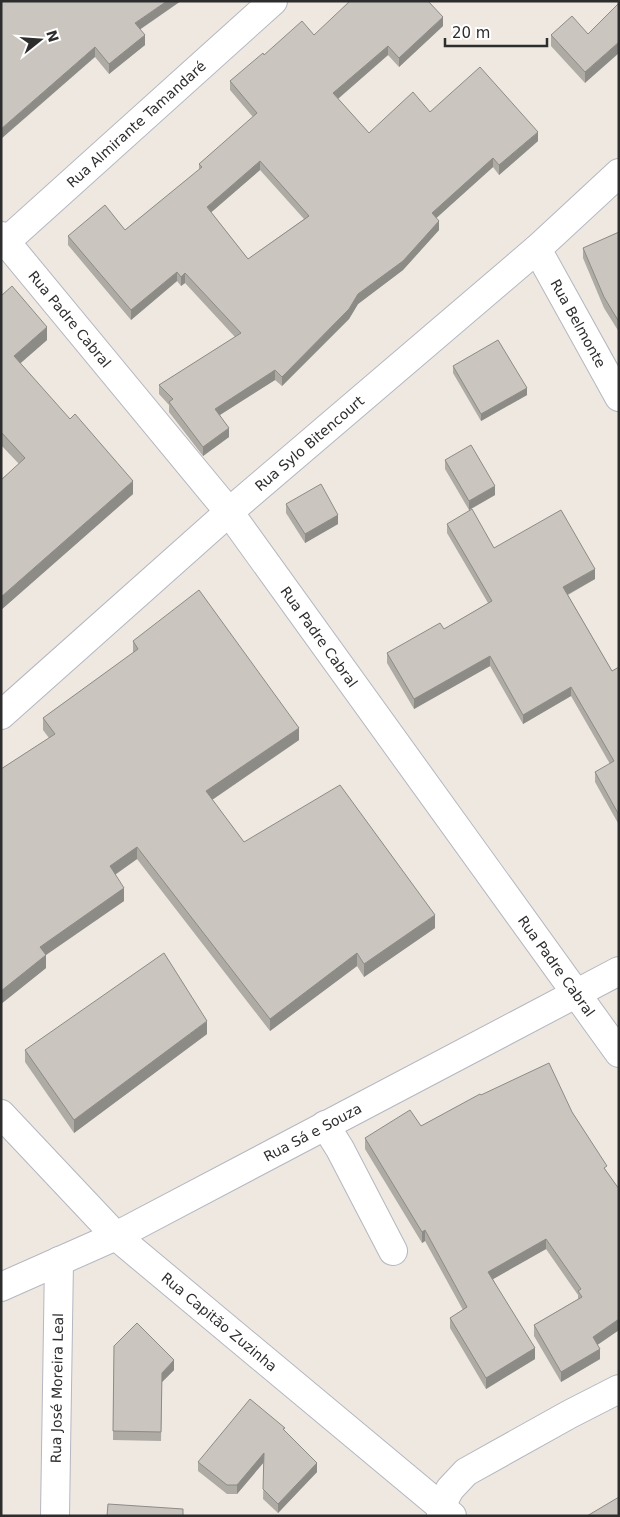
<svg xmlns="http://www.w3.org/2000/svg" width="620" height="1517" viewBox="0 0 620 1517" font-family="'DejaVu Sans',sans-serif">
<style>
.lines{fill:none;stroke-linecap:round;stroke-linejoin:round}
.street-casing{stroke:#b4b7c0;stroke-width:30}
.secondary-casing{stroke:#b4b7c0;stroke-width:30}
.street{stroke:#fff;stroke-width:28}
.secondary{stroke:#fff;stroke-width:28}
.wall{fill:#aeaaa4;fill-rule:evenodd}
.shaded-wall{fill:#8d8b86}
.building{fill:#cac6bf;stroke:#8d8b86;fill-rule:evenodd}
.labels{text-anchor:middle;stroke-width:5;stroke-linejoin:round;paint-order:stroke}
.street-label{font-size:14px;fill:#2d2d2d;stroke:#fff}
</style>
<rect width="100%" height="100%" fill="#eee8e1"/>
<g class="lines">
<defs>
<g id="street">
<path id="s1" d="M1 236 229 512 619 1053"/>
<path id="s2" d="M1 246 273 1"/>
<path id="s3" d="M537 249 619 397"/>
<path id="s4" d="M1 715 229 512 537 249 619 173"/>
<path d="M325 1125 340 1149 393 1251"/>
<path id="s5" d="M55 1516 59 1261"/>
<path d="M441 1516V1506L450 1489 466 1472 570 1414 619 1389"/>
</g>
<g id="secondary">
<path id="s6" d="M1 1114 116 1236 452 1516"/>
<path id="s7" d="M1 1287 116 1236 619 971"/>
</g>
</defs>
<use href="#street" class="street-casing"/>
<use href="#secondary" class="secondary-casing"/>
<use href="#street" class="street"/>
<use href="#secondary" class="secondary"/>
</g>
<g class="wall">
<path d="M1 1 140 29 145 45 109 74 95 57Z"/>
<path d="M443 26 399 67 388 55 338 99 369 133 430 112 538 141 499 175 493 167 436 218 439 230 403 270 358 304 349 319 282 386 275 380 220 415 229 437 203 456 169 412V405L159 394V385L235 337 185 283 181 286 177 281 131 320 68 245V236L125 230 199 170V164L253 117 230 90V81L264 55 314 35ZM260 170 304 219 248 259 211 212Z"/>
<path d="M588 34 585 83 551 46V35Z"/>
<path d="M619 232V332L604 308 583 258V248Z"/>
<path d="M1 296 47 340 20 363 133 494 1 610V480L19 464 1 445Z"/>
<path d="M453 366 527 395 481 421 453 373Z"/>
<path d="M445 460 495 495 469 510 445 469Z"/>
<path d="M286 504 338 524 305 543 286 513Z"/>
<path d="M447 524 494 548 595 579 568 595 612 671 619 667V825L595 782V772L610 764 571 696 523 724 490 666 414 709 387 663V653L444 629 488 603 447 533Z"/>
<path d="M133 641 299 740 212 800 244 842 435 928 364 977 357 966 270 1031 137 859 115 875 124 901 46 955V968L1 1004V769L49 738 43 730V718L133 653Z"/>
<path d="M207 1034 74 1133 25 1062V1050Z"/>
<path d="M481 1095 572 1112 607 1172 619 1189V1330L597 1345 600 1359 561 1382 534 1336V1325L578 1299V1295L546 1249 493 1279 535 1359 486 1389 450 1328V1318L463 1310 425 1241 422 1243 365 1149V1138L421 1126Z"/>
<path d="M114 1346 174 1370 162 1382 161 1441 113 1440Z"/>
<path d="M285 1431 317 1472 278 1513 263 1499 264 1462 237 1494H227L198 1471V1462Z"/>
</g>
<g class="shaded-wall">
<path d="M167 1H181L135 33V23Z"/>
<path d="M443 17V26L399 67V58Z"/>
<path d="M145 35V45L109 74V64Z"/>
<path d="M619 42V53L585 83V72Z"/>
<path d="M388 46V55L333 103V93Z"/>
<path d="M95 47V57L1 139V129Z"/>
<path d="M538 132V141L499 175V165Z"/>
<path d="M493 158V167L432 222V213Z"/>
<path d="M260 161V170L207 216V207Z"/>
<path d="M439 221V230L403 270 358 304 349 319 282 386V377L358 294Z"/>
<path d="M177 272V281L131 320V310Z"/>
<path d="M185 273V283L181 286V277Z"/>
<path d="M47 327V340L14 369V356Z"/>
<path d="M275 370V380L215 418V409Z"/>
<path d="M527 388V395L481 421V414Z"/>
<path d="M229 428V437L203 456V447Z"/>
<path d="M133 481V494L1 610V597Z"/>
<path d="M495 486V495L469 510V501Z"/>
<path d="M338 515V524L305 543V534Z"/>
<path d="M595 569V579L563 597V587Z"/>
<path d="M490 656V666L414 709V699Z"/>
<path d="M571 687V696L523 724V715Z"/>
<path d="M299 728V740L206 804V791Z"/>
<path d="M137 847V859L110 878V866Z"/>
<path d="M124 888V901L40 959V947Z"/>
<path d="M435 915V928L364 977V964Z"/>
<path d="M357 953V966L270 1031V1019Z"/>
<path d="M46 955V968L1 1004V991Z"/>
<path d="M207 1021V1034L74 1133V1120Z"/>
<path d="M425 1230V1241L422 1243V1232Z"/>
<path d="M546 1239V1249L488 1282V1272Z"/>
<path d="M619 1319V1330L593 1348V1337Z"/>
<path d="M535 1348V1359L486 1389V1378Z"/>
<path d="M600 1349V1359L561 1382V1372Z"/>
<path d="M174 1360V1370L162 1382 161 1441 162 1373Z"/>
<path d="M264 1453V1462L237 1494V1485Z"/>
<path d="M317 1463V1472L278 1513V1504Z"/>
</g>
<g class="building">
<path d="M1 1H167L135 23 145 35 109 64 95 47 1 129Z"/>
<path d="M350 1H428L443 17 399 58 388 46 333 93 369 133 413 92 430 112 480 67 538 132 499 165 493 158 432 213 439 221 403 261 358 294 349 309 282 377 275 370 215 409 229 428 203 447 169 402 173 399 159 385 241 333 185 273 181 277 177 272 131 310 68 236 105 205 125 230 202 167 199 164 257 113 230 81 263 53 264 55 302 21 314 35ZM260 161 309 216 248 259 207 207Z"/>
<path d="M619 3V42L585 72 551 35 572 16 588 34Z"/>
<path d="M619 232V322L604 297 583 248Z"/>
<path d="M12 286 47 327 14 356 70 419 75 414 133 481 1 597V480L25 458 1 432V296Z"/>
<path d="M498 340 527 388 481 414 453 366Z"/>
<path d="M471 445 495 486 469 501 445 460Z"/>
<path d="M321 484 338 515 305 534 286 504Z"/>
<path d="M472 509 494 548 561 510 595 569 563 587 612 671 619 667V815L595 772 614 761 571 687 523 715 490 656 414 699 387 653 440 623 444 629 492 601 447 524Z"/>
<path d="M199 590 299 728 206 791 244 842 340 785 435 915 364 964 357 953 270 1019 137 847 110 866 124 888 40 947 46 955 1 991V769L55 734 43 718 138 649 133 641Z"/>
<path d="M164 953 207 1021 74 1120 25 1050Z"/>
<path d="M549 1063 572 1112 607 1166 604 1168 619 1189V1319L593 1337 600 1349 561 1372 534 1325 582 1297 578 1291 581 1289 546 1239 488 1272 535 1348 486 1378 450 1318 467 1307 425 1230 422 1232 365 1138 410 1110 421 1126 480 1094 481 1095Z"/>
<path d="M137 1323 174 1360 162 1373 161 1432 113 1431 114 1346Z"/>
<path d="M250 1399 285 1428 283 1429 317 1463 278 1504 263 1489 264 1453 237 1485H227L198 1462Z"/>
<path d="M619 1497V1516H587Z"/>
<path d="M108 1504 183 1509V1516H107Z"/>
</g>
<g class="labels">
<g class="street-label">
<text dy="5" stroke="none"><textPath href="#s2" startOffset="182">Rua Almirante Tamandaré</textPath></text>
<text dy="5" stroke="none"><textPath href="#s1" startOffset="108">Rua Padre Cabral</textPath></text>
<text dy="5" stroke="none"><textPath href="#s3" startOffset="85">Rua Belmonte</textPath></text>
<text dy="5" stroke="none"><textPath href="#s4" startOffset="411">Rua Sylo Bitencourt</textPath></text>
<text dy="5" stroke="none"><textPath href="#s1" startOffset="512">Rua Padre Cabral</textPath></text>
<text dy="5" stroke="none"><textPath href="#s1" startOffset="918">Rua Padre Cabral</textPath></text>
<text dy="5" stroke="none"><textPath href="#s7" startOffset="348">Rua Sá e Souza</textPath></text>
<text dy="5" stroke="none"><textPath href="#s6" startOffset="302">Rua Capitão Zuzinha</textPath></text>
<text dy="5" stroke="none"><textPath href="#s5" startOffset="128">Rua José Moreira Leal</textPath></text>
</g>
</g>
<rect width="620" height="1517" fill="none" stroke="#2d2d2d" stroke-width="5"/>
<g transform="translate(40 40) rotate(73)" stroke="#ffffff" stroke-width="4" paint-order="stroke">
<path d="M0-4L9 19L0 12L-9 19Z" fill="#2d2d2d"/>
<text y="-8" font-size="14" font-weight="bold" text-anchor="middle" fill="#2d2d2d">N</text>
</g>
<path d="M445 38v8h102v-8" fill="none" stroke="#2d2d2d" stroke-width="2.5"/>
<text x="452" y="38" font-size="15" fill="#2d2d2d" stroke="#ffffff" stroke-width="4" paint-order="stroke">20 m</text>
</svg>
